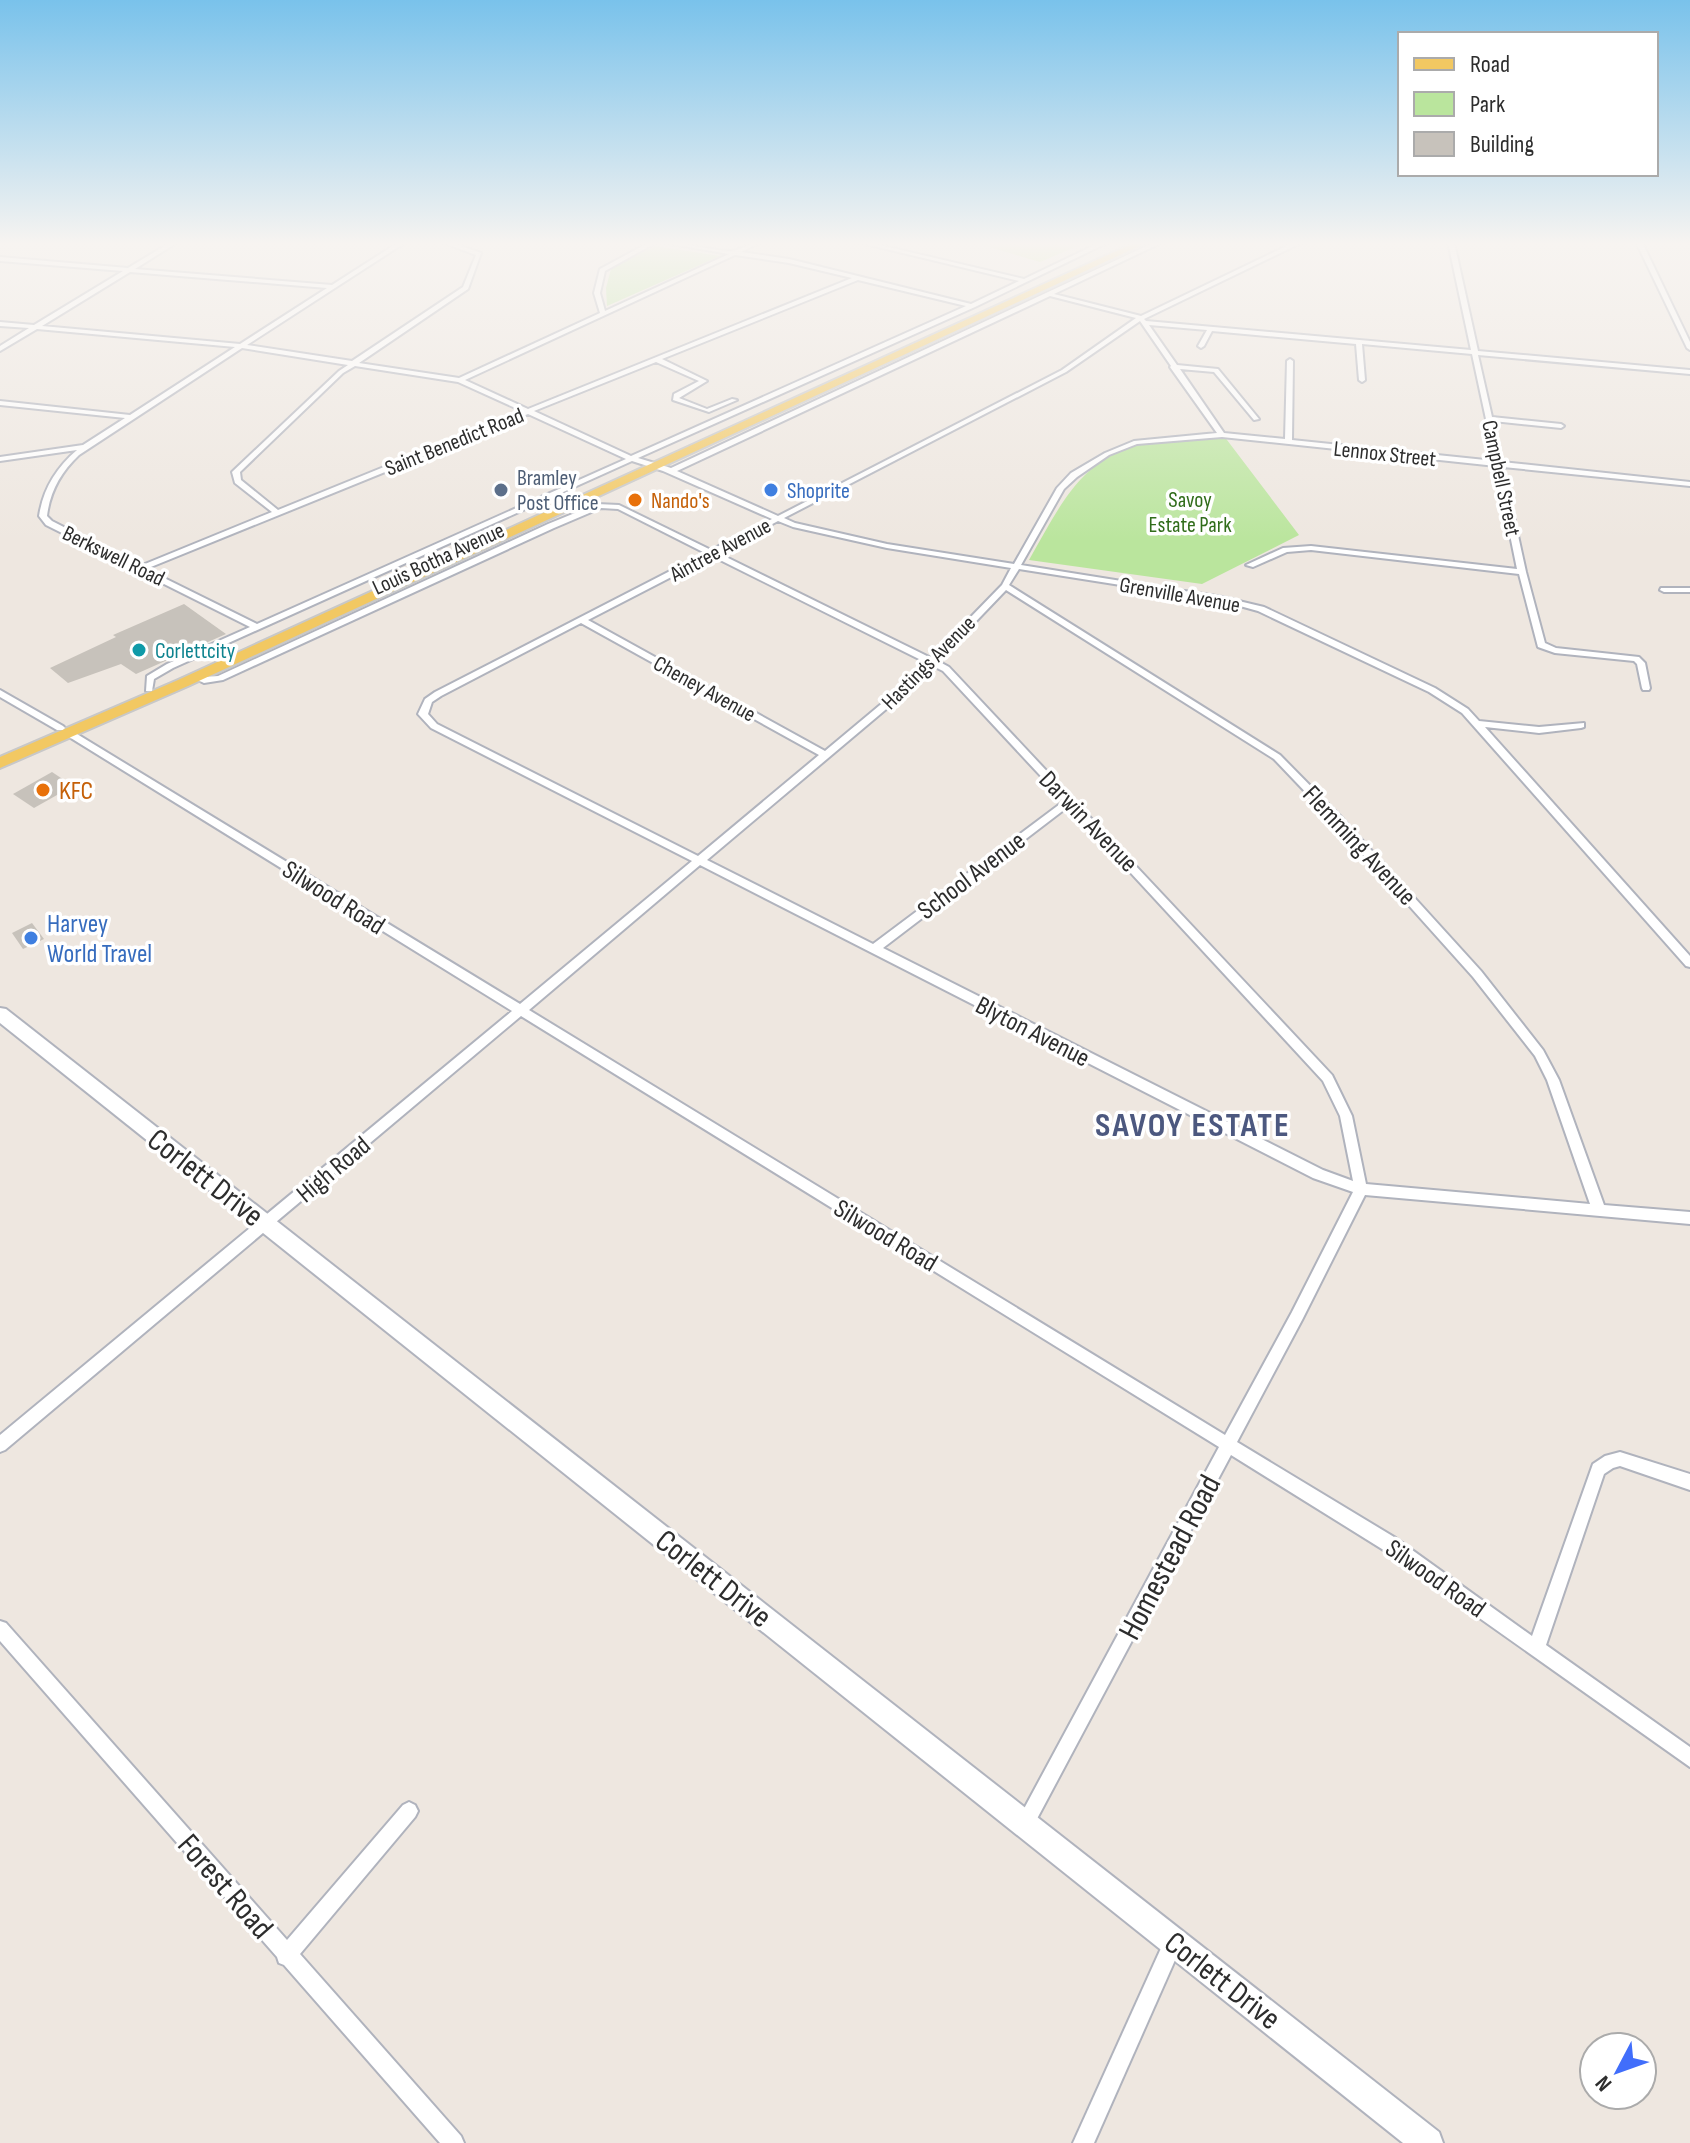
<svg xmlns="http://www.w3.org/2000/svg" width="1690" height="2143" viewBox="0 0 1690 2143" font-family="'Sofia Sans Condensed',sans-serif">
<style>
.green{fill:#bae59d}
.pitch{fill:#cdec99}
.building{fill:#c7c2bb}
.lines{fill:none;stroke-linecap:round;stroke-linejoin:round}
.minor-casing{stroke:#b0b3bd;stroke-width:4}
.secondary-casing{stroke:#b0b3bd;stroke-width:4}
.primary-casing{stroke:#c8c8c8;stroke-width:4}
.minor{fill:#fff;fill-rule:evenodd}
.secondary{fill:#fff;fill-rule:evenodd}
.primary{fill:#f2c862;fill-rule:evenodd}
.service-dot{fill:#5c6f8a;stroke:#fff;stroke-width:3}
.shop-dot{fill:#3f7fe0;stroke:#fff;stroke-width:3}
.food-dot{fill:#e8710a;stroke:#fff;stroke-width:3}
.culture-dot{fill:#0f9aa8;stroke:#fff;stroke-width:3}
.labels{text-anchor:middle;stroke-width:7;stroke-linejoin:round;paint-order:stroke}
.far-street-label{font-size:22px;fill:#2d2d2d;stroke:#fff}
.far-service-label{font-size:22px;fill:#4e5e75;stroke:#fff;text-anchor:start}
.far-shop-label{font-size:22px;fill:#366cbe;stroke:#fff;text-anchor:start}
.far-park-label{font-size:22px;fill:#316d1b;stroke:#fff}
.far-food-label{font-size:22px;fill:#c56008;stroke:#fff;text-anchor:start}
.far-culture-label{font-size:22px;fill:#0d838f;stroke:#fff;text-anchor:start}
.food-label{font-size:26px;fill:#c56008;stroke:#fff;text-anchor:start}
.street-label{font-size:26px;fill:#2d2d2d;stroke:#fff}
.shop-label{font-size:26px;fill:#366cbe;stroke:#fff;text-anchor:start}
.near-street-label{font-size:32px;fill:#2d2d2d;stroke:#fff}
.district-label{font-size:34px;font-weight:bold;letter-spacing:2px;fill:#4c587f;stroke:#fff}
</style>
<rect width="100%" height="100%" fill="#eee7e0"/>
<g class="green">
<path d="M655 246 720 256 607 306 606 288 611 269Z"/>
<path d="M1224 436 1299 535 1202 584 1029 560C1056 513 1076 467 1130 445 1150 438 1200 438 1224 436Z"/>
</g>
<path class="pitch" d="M972 242H1087L1040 262Z"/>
<g class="building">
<path d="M184 604 226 634 136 674 121 664 68 683 50 668 116 637 113 635Z"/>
<path d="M52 772 73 786 34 808 13 794Z"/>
<path d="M32 923 44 939 23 949 12 933Z"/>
</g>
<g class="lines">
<defs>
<g id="minor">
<path d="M171 242H178L135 269 332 285 399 242H406L247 345 352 361 463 287 476 255 441 242H450L481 253 468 289 359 363 459 378 600 313 594 293 600 269 650 242H657L605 271 600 293 605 311 729 254 660 242C684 242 707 250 730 251 741 251 749 242 761 242L741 252 789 259 971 304 1019 281 857 242H867L1024 279 1101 242H1109L975 307 638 458 671 468 1155 242H1163L1054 294 1141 316 1295 242H1303L1144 319 1146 321 1471 350 1448 242H1454L1478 351 1690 370V374L1478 355 1492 417 1561 424 1564 426 1561 428 1493 421 1502 462 1690 482V486L1503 467 1526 572 1545 643 1556 648 1639 657 1645 663 1650 688 1649 690H1643L1642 688 1637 664 1634 661 1555 653 1538 647 1519 574 1311 550 1287 552 1253 567 1246 565 1283 548 1311 546 1517 569 1496 466 1222 437 1137 444 1109 455 1077 477 1064 489 1021 565 1222 597 1264 607 1435 688 1468 709 1479 721 1539 727 1584 723V727L1581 728 1539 733 1485 727 1690 956V967L1686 966 1462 713 1429 692 1258 611 1222 601 1019 569 1009 585 1280 755 1343 819 1481 971 1543 1050 1559 1080 1604 1205 1690 1212V1224L1365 1195 1302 1320 1237 1442 1394 1537 1532 1636 1593 1464 1605 1456 1620 1452 1690 1474V1490L1620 1466 1613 1468 1604 1474 1546 1645 1690 1747V1767L1382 1549 1231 1455 1031 1830 1025 1833 1019 1830 1016 1824 1019 1818 1219 1447 521 1016 5 1450 0 1452V1435L512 1011 66 735V731H72L520 1004 692 861 431 728 418 714 425 699 435 692 705 553 618 509 601 508 554 528 223 680 204 683 192 677 196 674 205 677 218 676 548 524 597 504 619 505 711 550 772 519 663 471 632 461 173 668 154 679 152 691H146L147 676 167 664 250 627 46 525 39 516C43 489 56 468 77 450L0 461V457L83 445 125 418 0 405V401L130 415 235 347 37 329 0 351V346L29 328 0 326V322L34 325 123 271 0 261V257L128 268ZM735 255 789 263 852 278 528 409 465 380ZM130 272 327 288 240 344 42 326ZM858 280 966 306 631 456 534 411 656 362 699 381 674 394 673 400 709 412 737 400 732 399 707 409 679 398 707 381 662 359ZM1050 296 1136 318 1062 370 778 516 677 471ZM1140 321 1171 366 1170 367 1217 433 1134 441 1105 453 1071 473 1057 488 1014 564 887 544 795 523 784 518 1066 372ZM1149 325 1207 330 1198 346 1201 348 1204 346 1212 331 1356 344 1359 380 1362 382 1365 380 1362 344 1472 354 1495 461 1292 440 1293 361 1290 359 1287 361 1285 439 1224 433 1180 369 1214 372 1254 420 1259 419 1218 369 1177 365ZM242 348 348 365 339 371 232 472 235 483 272 512 140 566 52 521 47 516C50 491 61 472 79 455ZM355 366 458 382 522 411 278 510 241 480 240 472 343 373ZM528 414 626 459 257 624 146 569ZM778 521 793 527 887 548 1011 568 1002 585 931 658 718 553ZM712 556 927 663 910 680 825 751 588 620ZM1006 590 1274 759 1335 823 1473 977 1535 1056 1547 1080 1590 1204 1366 1184 1352 1116 1332 1075 949 667 938 661ZM581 623 819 755 698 856 437 724 428 714 432 702 441 696ZM933 666 943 671 1064 801 873 944 707 860 916 684ZM1069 806 1323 1081 1340 1116 1353 1181 1323 1170 883 948ZM700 865 1313 1178 1353 1192 1292 1312 1225 1435 529 1010Z"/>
<path d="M1636 242H1642L1690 342V350L1687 348Z"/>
<path d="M1661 588H1690V592H1664L1660 590Z"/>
<path d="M0 690 63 726 65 728 63 730H57L0 697Z"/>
<path d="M0 1621 6 1623 287 1940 403 1805 409 1802 415 1805 418 1811 415 1817 300 1954 461 2136 464 2143H440L284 1965 279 1963 277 1957 0 1641Z"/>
<path d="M1174 1933 1181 1935 1183 1942 1094 2143H1073L1167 1935Z"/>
</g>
<path id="secondary" d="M0 1008 6 1009 1439 2132 1443 2143H1403L0 1023Z"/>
<path id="primary" d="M1136 242H1148L188 686 0 768V757L178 680Z"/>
</defs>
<use href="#minor" class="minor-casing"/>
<use href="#secondary" class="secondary-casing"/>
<use href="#primary" class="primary-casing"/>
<use href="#minor" class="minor"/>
<use href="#secondary" class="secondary"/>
<use href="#primary" class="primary"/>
</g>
<linearGradient id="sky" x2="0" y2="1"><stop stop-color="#79c2eb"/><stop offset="0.45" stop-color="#f7f4f1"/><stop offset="1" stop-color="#f7f4f1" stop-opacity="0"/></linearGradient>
<rect width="1690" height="542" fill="url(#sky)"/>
<circle class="service-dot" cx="501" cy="490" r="8"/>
<g class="shop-dot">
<circle cx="771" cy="490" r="8"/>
<circle cx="31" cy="938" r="8"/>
</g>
<g class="food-dot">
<circle cx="635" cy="500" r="8"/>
<circle cx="43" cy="790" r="8"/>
</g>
<circle class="culture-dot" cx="139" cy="650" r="8"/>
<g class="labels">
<g class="far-street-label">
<text transform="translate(454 441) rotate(-22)" y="8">Saint Benedict Road</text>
<text transform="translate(1385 453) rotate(6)" y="8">Lennox Street</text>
<text transform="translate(1502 478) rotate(78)" y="8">Campbell Street</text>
<text transform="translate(720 549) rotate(-28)" y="8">Aintree Avenue</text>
<text transform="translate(114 555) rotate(26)" y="8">Berkswell Road</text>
<text transform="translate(438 558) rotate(-25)" y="8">Louis Botha Avenue</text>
<text transform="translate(1180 594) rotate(10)" y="8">Grenville Avenue</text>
<text transform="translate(928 662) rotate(-45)" y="8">Hastings Avenue</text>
<text transform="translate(705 688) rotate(29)" y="8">Cheney Avenue</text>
</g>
<g class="far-service-label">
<text x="517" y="485">Bramley<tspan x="517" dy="25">Post Office</tspan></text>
</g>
<g class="far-shop-label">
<text x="787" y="498">Shoprite</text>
</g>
<g class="far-park-label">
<text x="1190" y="507">Savoy<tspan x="1190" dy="25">Estate Park</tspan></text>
</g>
<g class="far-food-label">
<text x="651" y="508">Nando's</text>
</g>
<g class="far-culture-label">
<text x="155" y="658">Corlettcity</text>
</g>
<g class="food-label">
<text x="59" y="799">KFC</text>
</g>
<g class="street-label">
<text transform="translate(1089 821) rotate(46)" y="9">Darwin Avenue</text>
<text transform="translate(1360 845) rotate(47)" y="9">Flemming Avenue</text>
<text transform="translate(971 875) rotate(-37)" y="9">School Avenue</text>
<text transform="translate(334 897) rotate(32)" y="9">Silwood Road</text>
<text transform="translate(1033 1031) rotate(27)" y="9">Blyton Avenue</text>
<text transform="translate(333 1169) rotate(-40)" y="9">High Road</text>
<text transform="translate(886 1235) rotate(31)" y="9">Silwood Road</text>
<text transform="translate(1436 1578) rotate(35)" y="9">Silwood Road</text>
</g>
<g class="shop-label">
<text x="47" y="932">Harvey<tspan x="47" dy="30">World Travel</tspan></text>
</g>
<g class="near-street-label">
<text transform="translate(206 1177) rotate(38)" y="11">Corlett Drive</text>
<text transform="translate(1169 1557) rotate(-62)" y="11">Homestead Road</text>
<text transform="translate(714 1578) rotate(38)" y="11">Corlett Drive</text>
<text transform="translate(226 1886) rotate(49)" y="11">Forest Road</text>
<text transform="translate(1223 1980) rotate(38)" y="11">Corlett Drive</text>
</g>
<g class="district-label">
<text x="1193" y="1136">SAVOY ESTATE</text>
</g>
</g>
<rect x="1398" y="32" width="260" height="144" fill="#ffffff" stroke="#ababab" stroke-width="2"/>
<rect x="1414" y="58" width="40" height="12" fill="#f2c862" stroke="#ababab" stroke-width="2"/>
<text x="1470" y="72" font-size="24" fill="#2d2d2d">Road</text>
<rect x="1414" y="92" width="40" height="24" fill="#bae59d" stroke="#ababab" stroke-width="2"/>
<text x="1470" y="112" font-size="24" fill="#2d2d2d">Park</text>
<rect x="1414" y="132" width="40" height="24" fill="#c7c2bb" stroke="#ababab" stroke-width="2"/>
<text x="1470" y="152" font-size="24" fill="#2d2d2d">Building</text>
<g transform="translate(1618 2071) rotate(229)"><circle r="38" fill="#ffffff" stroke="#ababab" stroke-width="2"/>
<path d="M0-6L14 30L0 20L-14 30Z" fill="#416efb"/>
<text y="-12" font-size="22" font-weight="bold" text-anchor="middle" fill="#2d2d2d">N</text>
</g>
</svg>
